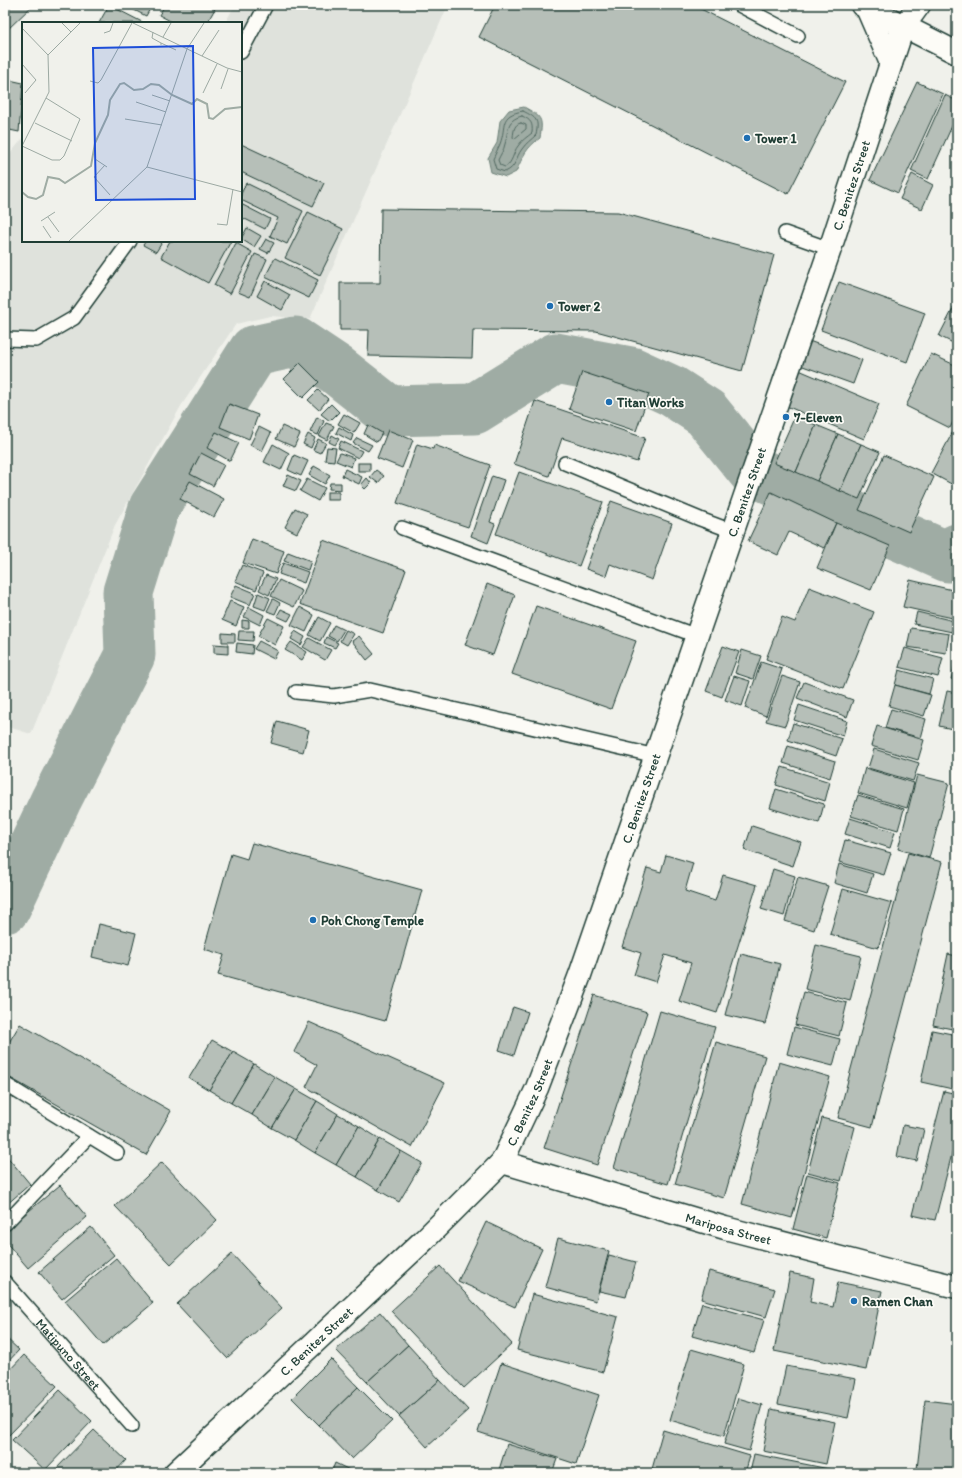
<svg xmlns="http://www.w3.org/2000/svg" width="962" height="1478" viewBox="0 0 962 1478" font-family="Itim,sans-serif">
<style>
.built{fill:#dfe2dc}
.water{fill:#9faca4;stroke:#6c8077}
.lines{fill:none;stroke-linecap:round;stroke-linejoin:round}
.shore{stroke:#526961;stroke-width:1}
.river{stroke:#9faca4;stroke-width:51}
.building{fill:#b6bfb8;stroke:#1f3d34}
.service-casing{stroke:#1f3d34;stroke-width:16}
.tertiary-casing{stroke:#1f3d34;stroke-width:25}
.secondary-casing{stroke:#1f3d34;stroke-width:25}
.service{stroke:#fdfcf7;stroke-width:13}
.tertiary{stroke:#fdfcf7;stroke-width:22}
.secondary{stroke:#fdfcf7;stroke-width:22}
.poi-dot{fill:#1f6fb2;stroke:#fdfcf7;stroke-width:1.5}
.labels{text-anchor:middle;stroke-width:3.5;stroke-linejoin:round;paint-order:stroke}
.poi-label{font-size:13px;font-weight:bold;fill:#1f3d34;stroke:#fdfcf7;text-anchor:start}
.street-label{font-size:13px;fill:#1f3d34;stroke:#fdfcf7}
.inset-river{fill:none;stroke:#9faca4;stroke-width:2}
.inset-road{fill:none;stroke:#9ca9a2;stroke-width:1}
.view{fill:#1d4ed8;fill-opacity:0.15;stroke:#1d4ed8;stroke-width:2}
.inset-edge{fill:none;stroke:#1f3d34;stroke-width:2}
</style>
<rect width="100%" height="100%" fill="#f0f1eb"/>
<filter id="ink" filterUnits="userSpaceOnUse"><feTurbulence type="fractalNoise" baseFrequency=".025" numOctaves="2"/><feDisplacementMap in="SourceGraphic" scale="8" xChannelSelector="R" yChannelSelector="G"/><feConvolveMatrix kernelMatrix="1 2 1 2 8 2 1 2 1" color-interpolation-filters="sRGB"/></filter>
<g filter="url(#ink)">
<path class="built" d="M235 5H448L310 319 270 316 236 324 181 406 115 525 31 734 5 726V160L23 138V241H241V23H225Z"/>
<path class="water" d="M524 107C542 117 543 118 540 138 526 148 523 156 516 172L506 177 491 172 488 158 497 143 500 121 509 110Z"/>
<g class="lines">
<g class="shore">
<path d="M523 111C537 118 539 120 536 135 531 140 526 143 522 149 515 158 517 167 505 172L496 169 493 159C495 154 498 149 500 144 507 126 498 115 523 111Z"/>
<path d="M522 116C531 120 533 123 532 133 527 137 522 140 518 146 513 152 513 163 505 167L500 165 498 160C500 155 504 150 505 144 509 131 505 120 522 116Z"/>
<path d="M521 123 526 125V129L514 139 513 137C514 130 514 124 521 123Z"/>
</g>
<path class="river" d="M5 908 56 800 130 655 128 592 154 508 254 351 295 342 337 370 389 411 474 409 556 358 631 372 672 391 706 413 753 471 948 557 957 549"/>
</g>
<g class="building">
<path d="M5 5H33L5 32Z"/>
<path d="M109 5 144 23H99Z"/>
<path d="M124 5H152L146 16Z"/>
<path d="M165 5H217L207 23H174L159 15Z"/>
<path d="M495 5H693L845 82 788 194 479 37Z"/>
<path d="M5 79 23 83 19 132 5 129Z"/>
<path d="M917 82 943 94 898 193 870 180Z"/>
<path d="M945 95 957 101V115L928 179 911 171Z"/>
<path d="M241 144 324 183 313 206 241 172Z"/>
<path d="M912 174 933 185 922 209 900 199Z"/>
<path d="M246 183 303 211 287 244 270 236 278 218 241 200V194Z"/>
<path d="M241 204 270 219 265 229 241 217Z"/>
<path d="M381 209 618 212 774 255 742 371 596 331 473 330 472 358 368 356 369 330H340V283H380Z"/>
<path d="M308 212 343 229 320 275 285 258Z"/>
<path d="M247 228 261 236 254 247 241 239Z"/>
<path d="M266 239 274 243 268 253 260 249Z"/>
<path d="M146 241H163L156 252 143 245Z"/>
<path d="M170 241H231L208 283 161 257Z"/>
<path d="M236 243 252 252 230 294 214 285Z"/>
<path d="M255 254 267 259 250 297 238 292Z"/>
<path d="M275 258 318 280 309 298 265 277Z"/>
<path d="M265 281 290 295 282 310 257 296Z"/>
<path d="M839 282 925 313 907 362 821 330Z"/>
<path d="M957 301V345L939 336Z"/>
<path d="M809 341 862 360 853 384 800 365Z"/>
<path d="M931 354 957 366V414L950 428 906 406Z"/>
<path d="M300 363 319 382 303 398 284 379Z"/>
<path d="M799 370 879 404 864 439 784 405Z"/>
<path d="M582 372 649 394 636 431 569 409Z"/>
<path d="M318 390 328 399 319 410 308 400Z"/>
<path d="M535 401 645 438 637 462 562 438 549 476 514 464Z"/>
<path d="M229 404 258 415 249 439 220 427Z"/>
<path d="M331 404 339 412 330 421 321 414Z"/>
<path d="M344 414 360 423 354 433 338 424Z"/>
<path d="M795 416 816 425 796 472 774 463Z"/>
<path d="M317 417 324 421 318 435 310 432Z"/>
<path d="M326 423 334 426 327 440 319 436Z"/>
<path d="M957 424V487L931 473Z"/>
<path d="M368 425 382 433 377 442 364 434Z"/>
<path d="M816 425 838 434 817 481 796 472Z"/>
<path d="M282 426 300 434 294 447 276 439Z"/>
<path d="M259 427 271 433 262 451 250 445Z"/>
<path d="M339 427 353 435 351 441 336 433Z"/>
<path d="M388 430 413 440 402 468 377 458Z"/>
<path d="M216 432 239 443 230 461 207 448Z"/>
<path d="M308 434 315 438 311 448 303 444Z"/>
<path d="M838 434 861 444 840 491 817 481Z"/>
<path d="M332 435 339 439 335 445 329 442Z"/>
<path d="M357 438 372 445 368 451 353 443Z"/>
<path d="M318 439 326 443 320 453 313 450Z"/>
<path d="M341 441 362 451 358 458 338 448Z"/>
<path d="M273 444 289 453 281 470 264 462Z"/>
<path d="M417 444 433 449 434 445 490 465 468 527 397 503Z"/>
<path d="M861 444 880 452 859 499 840 491Z"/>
<path d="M327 447 336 448 334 461 325 460Z"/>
<path d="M201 453 224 465 213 486 190 474Z"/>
<path d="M340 453 354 458 351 467 336 461Z"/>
<path d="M294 455 308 461 301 476 288 470Z"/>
<path d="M884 455 934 477 909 532 859 510Z"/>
<rect x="358" y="463" width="12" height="8"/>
<path d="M314 466 330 475 325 484 309 475Z"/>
<path d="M345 469 362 477 359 484 342 476Z"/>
<path d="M376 470 384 476 378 483 370 477Z"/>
<path d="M519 472 603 502 579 566 496 534Z"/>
<path d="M288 475 301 481 296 491 283 486Z"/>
<path d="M492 476 504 480 490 522 495 524 488 543 471 536Z"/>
<path d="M367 478 371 483 365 489 361 485Z"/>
<path d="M307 479 325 488 318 501 300 491Z"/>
<path d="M190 481 224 499 214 517 180 499Z"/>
<path d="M330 483H341V490L329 489Z"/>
<rect x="327" y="492" width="12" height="8"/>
<path d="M771 492 836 523 824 548 789 532 778 555 748 541Z"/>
<path d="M611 501 672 523 652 580 610 564 606 576 586 569Z"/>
<path d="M295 508 307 514 297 533 285 527Z"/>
<path d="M836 523 890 546 871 590 817 568Z"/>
<path d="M252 539 284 551 276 574 243 563Z"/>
<path d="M323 540 406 570 383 633 300 604Z"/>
<path d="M288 552 311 561 308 570 284 561Z"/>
<path d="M283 563 308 572 304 583 279 574Z"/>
<path d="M242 565 263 573 256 590 235 581Z"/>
<path d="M266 575 276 579 269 595 259 590Z"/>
<path d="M279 580 302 591 294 607 271 596Z"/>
<path d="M910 580 957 591V619L903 607Z"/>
<path d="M487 584 515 595 493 655 465 645Z"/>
<path d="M236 585 255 593 250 605 230 597Z"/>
<path d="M809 587 874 612 843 689 766 659 782 617 795 622Z"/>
<path d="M258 593 270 598 265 610 254 606Z"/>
<path d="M273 599 280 603 275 614 267 611Z"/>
<path d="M230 601 244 607 236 626 222 620Z"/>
<path d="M536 606 636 641 611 709 512 674Z"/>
<path d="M249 607 264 615 260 625 244 617Z"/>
<path d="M300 607 314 615 306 632 291 625Z"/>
<path d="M281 609 292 614 288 621 277 616Z"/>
<path d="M917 612 954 621 952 632 914 624Z"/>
<path d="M319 617 330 623 320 641 309 635Z"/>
<path d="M268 618 284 626 275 645 258 636Z"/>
<path d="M242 620 249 621V628H242Z"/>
<path d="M334 625 344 630 337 641 328 636Z"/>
<path d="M911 628 949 634 946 653 907 647Z"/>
<path d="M346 630 354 634 347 645 340 641Z"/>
<path d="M239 631H254L253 641 238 640Z"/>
<path d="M295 631 305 637 301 645 291 639Z"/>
<path d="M222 633 235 634V642H222Z"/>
<path d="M359 636 374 654 367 660 352 641Z"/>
<path d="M326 637 338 643 335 648 324 643Z"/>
<path d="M309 638 331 650 325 660 303 647Z"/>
<path d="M259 641 278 651 274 659 254 649Z"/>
<path d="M291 642 307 652 302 660 285 650Z"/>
<path d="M237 643 253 645 252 654 236 652Z"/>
<path d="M214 644 228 645V654L214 653Z"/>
<path d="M723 646 739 652 722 697 706 691Z"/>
<path d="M905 648 943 658 938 677 899 667Z"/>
<path d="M742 650 761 656 753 679 735 673Z"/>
<path d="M957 657V681L951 679Z"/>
<path d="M761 662 782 669 766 716 745 708Z"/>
<path d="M899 670 933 679 929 694 895 685Z"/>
<path d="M734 676 750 681 742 706 725 700Z"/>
<path d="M782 676 800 682 785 726 766 721Z"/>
<path d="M804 682 853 700 847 717 797 698Z"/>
<path d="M895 685 931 695 924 716 889 706Z"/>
<path d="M947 691 957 693V730L939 726Z"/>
<path d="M799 705 847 721 843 736 794 720Z"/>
<path d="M891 709 926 719 921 738 885 728Z"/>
<path d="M277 721 309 730 303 752 271 743Z"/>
<path d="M793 723 842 739 836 756 788 740Z"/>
<path d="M877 726 924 740 918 760 871 746Z"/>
<path d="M788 746 835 761 830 778 783 763Z"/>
<path d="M874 749 919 763 913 781 868 768Z"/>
<path d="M782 767 830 782 825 801 776 785Z"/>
<path d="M865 768 914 783 907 808 858 793Z"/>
<path d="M917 775 949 783 929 858 898 849Z"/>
<path d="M776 789 824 804 819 823 770 808Z"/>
<path d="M858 795 904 809 898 830 851 816Z"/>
<path d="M850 818 895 832 890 848 845 834Z"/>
<path d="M752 826 801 842 793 866 744 850Z"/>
<path d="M845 840 891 853 884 875 839 862Z"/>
<path d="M252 843 422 890 385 1021 218 975 224 955 204 949 231 854 247 859Z"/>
<path d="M908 853 942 862 872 1127 838 1118Z"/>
<path d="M666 855 693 863 685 891 715 901 723 875 757 885 717 1013 679 1001 691 963 665 955 656 982 634 975 641 953 622 947 647 868 661 872Z"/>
<path d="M839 864 873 874 867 893 834 883Z"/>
<path d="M773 869 795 876 784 916 761 909Z"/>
<path d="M798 877 828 886 814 930 785 921Z"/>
<path d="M843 889 892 903 878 948 830 934Z"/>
<path d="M99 924 136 933 128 966 92 957Z"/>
<path d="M816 945 861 956 850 1001 805 989Z"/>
<path d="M741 954 780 964 765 1024 725 1015Z"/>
<path d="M948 954 957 956V1030L933 1025Z"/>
<path d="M804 992 847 1003 839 1036 795 1025Z"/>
<path d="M594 995 647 1012 597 1165 544 1148Z"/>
<path d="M513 1007 528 1012 514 1055 499 1050Z"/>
<path d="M660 1011 715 1027 668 1184 614 1168Z"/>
<path d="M309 1022 445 1083 412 1147 306 1087 317 1065 294 1052Z"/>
<path d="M20 1024 171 1111 146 1155 5 1075V1049Z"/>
<path d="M794 1027 840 1039 833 1066 787 1054Z"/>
<path d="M932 1030 957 1035V1090L921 1082Z"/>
<path d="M212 1040 233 1052 209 1090 189 1078Z"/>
<path d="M716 1042 765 1056 724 1198 675 1184Z"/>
<path d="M233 1052 254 1064 231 1103 209 1090Z"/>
<path d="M779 1062 830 1077 792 1218 742 1204Z"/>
<path d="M254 1064 275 1077 252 1115 231 1103Z"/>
<path d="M275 1077 296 1089 272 1128 252 1115Z"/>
<path d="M296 1089 317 1101 294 1140 272 1128Z"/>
<path d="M944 1091 957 1094V1134L935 1220 912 1215Z"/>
<path d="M317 1101 338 1114 315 1153 294 1140Z"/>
<path d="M338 1114 359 1126 336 1165 315 1153Z"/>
<path d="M822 1118 855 1127 841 1181 808 1172Z"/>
<path d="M903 1125 924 1129 917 1161 897 1157Z"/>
<path d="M359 1126 380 1139 357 1177 336 1165Z"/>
<path d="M380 1139 401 1151 378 1190 357 1177Z"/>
<path d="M401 1151 422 1163 399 1202 378 1190Z"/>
<path d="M5 1154 30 1184 5 1206Z"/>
<path d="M162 1162 217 1220 171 1264 115 1206Z"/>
<path d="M807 1174 840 1183 826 1238 793 1229Z"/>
<path d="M60 1185 87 1217 28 1268 5 1241V1231Z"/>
<path d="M486 1222 542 1249 515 1307 458 1281Z"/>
<path d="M91 1227 114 1255 62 1299 39 1272Z"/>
<path d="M558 1238 609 1251 596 1301 545 1287Z"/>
<path d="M232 1254 282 1308 227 1358 177 1304Z"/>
<path d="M609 1255 636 1262 626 1297 599 1291Z"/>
<path d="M116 1258 153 1303 103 1345 65 1301Z"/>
<path d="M440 1266 512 1344 464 1388 391 1311Z"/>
<path d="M709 1271 775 1289 766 1317 701 1299Z"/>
<path d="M790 1273 814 1278 810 1302 833 1307 838 1282 882 1291 866 1370 774 1351Z"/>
<path d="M532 1294 618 1317 603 1372 517 1350Z"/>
<path d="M702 1303 764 1320 754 1353 692 1336Z"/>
<path d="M380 1312 408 1345 367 1382 336 1350Z"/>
<path d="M5 1337 19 1350 5 1365Z"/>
<path d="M408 1345 440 1380 399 1416 367 1382Z"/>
<path d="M691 1349 744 1364 724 1436 670 1420Z"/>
<path d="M24 1355 57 1386 7 1437 5 1435V1375Z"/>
<path d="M331 1359 358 1387 319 1425 292 1398Z"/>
<path d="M501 1363 599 1395 576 1464 478 1432Z"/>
<path d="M786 1366 856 1379 848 1418 778 1404Z"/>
<path d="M440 1380 468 1410 427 1447 399 1416Z"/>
<path d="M358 1387 392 1421 352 1459 319 1425Z"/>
<path d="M60 1390 92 1421 45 1470 12 1440Z"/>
<path d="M738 1398 762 1405 749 1451 724 1444Z"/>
<path d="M925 1400 957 1404V1473L917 1469Z"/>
<path d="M771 1409 835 1422 826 1464 763 1451Z"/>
<path d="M94 1430 126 1460 114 1473H52Z"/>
<path d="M663 1430 750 1456 745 1473H665L652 1469Z"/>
<path d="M507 1444 557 1459 552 1473H498Z"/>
<path d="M754 1454 844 1472V1473H750Z"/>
<path d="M335 1463 356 1473H331Z"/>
</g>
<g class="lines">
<defs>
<g id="service">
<path d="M739 5 798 36"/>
<path d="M241 52 266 5"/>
<path d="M785 233 830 249"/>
<path d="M5 339 36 340 74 318 130 241"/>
<path d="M565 463 700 519 732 531"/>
<path d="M402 528 697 636"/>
<path d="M296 692 334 696 370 690 656 756"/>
<path d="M5 1084 117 1153"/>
<path d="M5 1224 89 1136"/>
<path id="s1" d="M5 1282 132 1426"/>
</g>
<g id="tertiary">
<path d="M903 27 919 5"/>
<path id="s2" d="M502 1162 725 1228 895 1272 957 1287"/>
</g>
<g id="secondary">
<path d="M862 5 957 53"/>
<path d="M867 8 891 63"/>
<path id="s3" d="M175 1473 424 1240 502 1162 537 1088 580 975 830 249 903 27"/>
</g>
</defs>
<use href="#service" class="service-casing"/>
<use href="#tertiary" class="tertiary-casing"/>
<use href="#secondary" class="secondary-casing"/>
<use href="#service" class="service"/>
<use href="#tertiary" class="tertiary"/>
<use href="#secondary" class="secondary"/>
</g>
</g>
<g class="poi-dot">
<circle cx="747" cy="138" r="4"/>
<circle cx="550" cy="306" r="4"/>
<circle cx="609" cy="402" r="4"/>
<circle cx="786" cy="417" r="4"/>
<circle cx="313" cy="920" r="4"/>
<circle cx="854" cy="1301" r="4"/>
</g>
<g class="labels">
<g class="poi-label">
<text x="755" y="143">Tower 1</text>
<text x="558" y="311">Tower 2</text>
<text x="617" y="407">Titan Works</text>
<text x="794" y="422">7-Eleven</text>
<text x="321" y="925">Poh Chong Temple</text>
<text x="862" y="1306">Ramen Chan</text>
</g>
<g class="street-label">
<text dy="5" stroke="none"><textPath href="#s3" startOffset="1489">C. Benitez Street</textPath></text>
<text dy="5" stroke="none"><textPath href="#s3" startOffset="1165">C. Benitez Street</textPath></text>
<text dy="5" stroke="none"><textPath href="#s3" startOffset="841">C. Benitez Street</textPath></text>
<text dy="5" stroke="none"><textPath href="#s3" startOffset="517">C. Benitez Street</textPath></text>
<text dy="5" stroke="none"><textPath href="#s2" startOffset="236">Mariposa Street</textPath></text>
<text dy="5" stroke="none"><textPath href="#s3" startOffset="193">C. Benitez Street</textPath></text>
<text dy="5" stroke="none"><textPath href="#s1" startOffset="96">Matipuno Street</textPath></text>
</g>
</g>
<g transform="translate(22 22)">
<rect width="220" height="220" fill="#f0f1eb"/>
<path class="inset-river" d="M0 170 6 175 14 177 21 173 26 155 37 157 43 161 69 144 73 121 86 93 88 78 98 62 102 61 112 68 121 67 129 62 137 63 150 73 170 82 175 77 185 82 187 96 191 97 203 87 220 85"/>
<path class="inset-road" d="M40 1 49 10M111 1 205 46 220 50M0 6 26 33M131 10 130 16 139 21M82 11 88 9 91 1M141 15 149 1M139 23V21L154 28M165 27 182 1M26 33 58 1M180 34 197 8M0 42 14 58 3 71M68 59 76 61 79 58 110 1M199 67 206 47M181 71 195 42M130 73 148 79M114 80 144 90M103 97 140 103M13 101 50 119M0 124 30 138H38L42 134 58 97 24 76M0 124 27 70 26 33M73 137 85 145M83 143 72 155 88 173M125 145 220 170M26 195 37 210M19 199 33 190M195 202 205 203 211 167M21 204 29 216M47 219 125 145 165 27"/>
<path class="view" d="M171 24 173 177 74 178 71 26Z"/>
<rect width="220" height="220" class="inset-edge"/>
</g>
<rect width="962" height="1478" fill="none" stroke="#fdfcf7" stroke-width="20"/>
<rect x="10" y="10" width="942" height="1458" fill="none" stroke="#1f3d34" stroke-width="1.5" filter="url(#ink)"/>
</svg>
